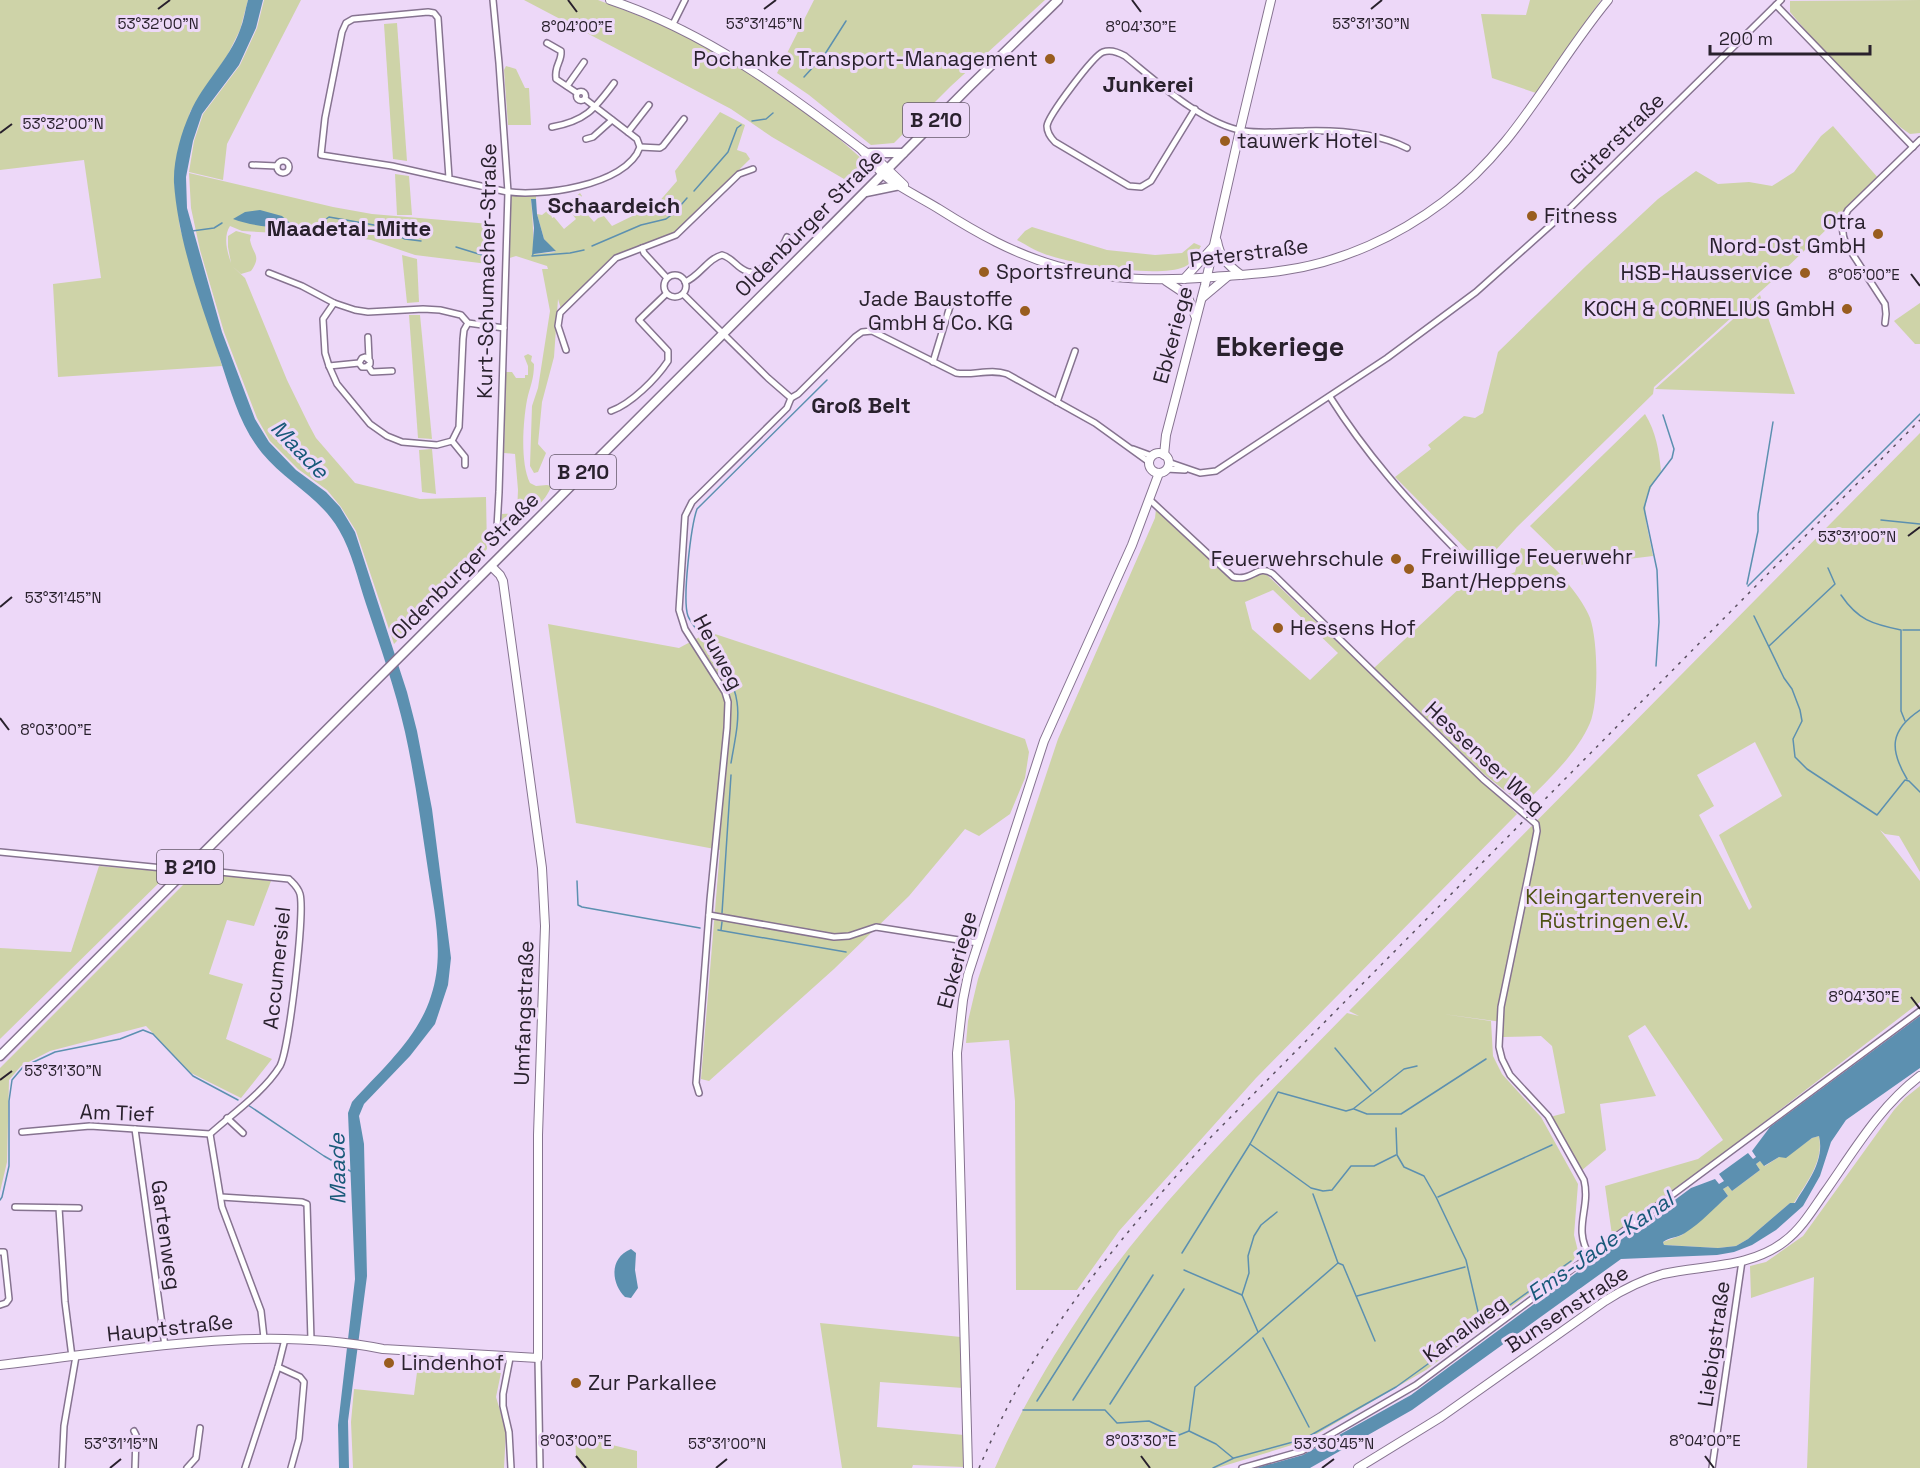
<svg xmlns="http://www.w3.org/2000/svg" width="1920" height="1468" viewBox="0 0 1920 1468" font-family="'Space Grotesk',sans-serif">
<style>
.green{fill:#ced3a8;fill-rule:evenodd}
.water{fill:#5c90b0;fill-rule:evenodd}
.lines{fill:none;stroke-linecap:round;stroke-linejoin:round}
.stream{stroke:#5c90b0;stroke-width:1.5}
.street-casing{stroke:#867390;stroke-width:8}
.secondary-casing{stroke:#867390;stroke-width:10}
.primary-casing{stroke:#867390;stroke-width:11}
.street{stroke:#fff;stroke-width:5}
.secondary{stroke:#fff;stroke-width:8}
.primary{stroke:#fff;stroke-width:8}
.rail{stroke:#5b5061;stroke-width:1.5;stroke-dasharray:3 6;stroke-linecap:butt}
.ticks{fill:none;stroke:#29212d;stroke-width:2}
.poi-dot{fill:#995d1f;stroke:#edd8f8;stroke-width:2}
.labels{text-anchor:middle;stroke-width:6;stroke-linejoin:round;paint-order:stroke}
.shield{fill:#edd8f8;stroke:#64586a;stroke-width:1.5}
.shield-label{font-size:20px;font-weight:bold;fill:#29212d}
.poi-label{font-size:21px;fill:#29212d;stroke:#edd8f8;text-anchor:start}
.street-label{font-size:21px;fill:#29212d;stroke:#edd8f8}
.park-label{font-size:21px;fill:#4e5213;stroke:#edd8f8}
.neighbourhood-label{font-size:22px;font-weight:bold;fill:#29212d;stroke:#edd8f8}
.water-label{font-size:22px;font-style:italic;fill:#185979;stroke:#edd8f8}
.district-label{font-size:27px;font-weight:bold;fill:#29212d;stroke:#edd8f8}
.ticks-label{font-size:15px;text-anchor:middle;fill:#29212d;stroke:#edd8f8;stroke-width:6;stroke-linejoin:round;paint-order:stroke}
</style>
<rect width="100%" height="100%" fill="#edd8f8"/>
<g class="green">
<path d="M0 0H248L240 30 228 54 190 112 174 180 180 228 222 366 58 377 53 284 101 278 84 160 0 170Z"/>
<path d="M264 0H301L227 144 223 180 189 172 194 141 203 114 240 65 257 28Z"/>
<path d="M524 0H598L671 28 761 79 827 128 871 167 856 186 772 137 731 109Z"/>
<path d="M814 0H1045L951 86 894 143 871 145 809 95 777 73Z"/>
<path d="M1530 0H1601L1536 93 1492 78 1481 14 1526 15Z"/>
<path d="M1920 0V133L1910 134 1900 127 1823 51 1790 12V1Z"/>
<path d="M397 23 407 161 393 159 384 24Z"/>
<path d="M506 66 516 69 525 88H529L531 125H508L504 70Z"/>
<path d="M720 112 745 125 737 150 746 153 750 159 677 231 615 257 561 309 558 299 554 357 542 402 538 444 546 453 538 472 534 473 530 466 532 406 538 388 550 311 542 269H548L547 266 516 256 506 259 508 192 536 191V199H531C533 218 533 235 534 254L555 252 544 239 537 214 542 215 547 211 550 215 551 214 552 218 554 217 564 229 576 219 565 205 580 193 582 196 576 201 594 222 598 218 604 216 612 226 657 204 677 181 675 171Z"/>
<path d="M1833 126 1879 179 1780 274 1654 387 1653 394 1517 527 1482 565 1395 477 1431 449 1428 445 1464 416 1475 418 1483 413 1498 352 1586 266 1658 199 1696 171 1718 184 1749 182 1772 186 1794 172 1821 136Z"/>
<path d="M189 173 333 207 372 214 490 224 488 264 415 255 371 240 351 237 242 231 230 226C223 237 227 251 231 263L228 247V236L236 231 251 235 250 240C253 255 262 255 251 271L241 274 232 266 245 278 287 380 309 425 316 438 355 483 420 499 486 497 487 549 394 644 356 531 341 507 327 490 298 469 270 441 257 418 224 332 200 250 191 208Z"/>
<path d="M395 174 409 176 412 215H397Z"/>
<path d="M1032 227 1107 250 1155 255 1182 253 1194 243 1201 246C1197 253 1192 264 1184 267 1158 278 1078 265 1051 256 1039 253 1028 246 1017 240L1025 231Z"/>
<path d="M402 255 417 259 419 302 407 303Z"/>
<path d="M1760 295 1795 394 1655 389Z"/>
<path d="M1920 303V344H1915L1894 321Z"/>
<path d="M409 315H420L432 439 418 438Z"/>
<path d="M528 354 532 356 531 361 534 364C534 380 530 386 527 400 523 422 520 463 530 483L536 486 547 485 551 486C548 500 522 522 509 528L501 523 502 514 517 513 518 490 515 454 504 453 506 372H512L516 378H525V375H528V366L524 356Z"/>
<path d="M1645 414C1656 432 1659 450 1661 471 1637 505 1646 518 1653 556L1571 566 1530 526Z"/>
<path d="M1920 433V872L1899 836 1885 834 1880 830 1920 881V1002L1729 1149 1612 1235 1605 1186 1698 1159 1723 1140 1645 1025 1628 1036 1656 1096 1600 1104 1606 1150 1581 1171 1550 1117 1565 1113 1552 1046 1541 1036 1503 1037 1502 1022 1443 1014 1491 1021 1493 1056 1502 1074 1541 1117 1578 1184 1574 1235 1578 1251 1573 1261 1426 1370 1305 1441 1217 1468H995C1018 1415 1047 1365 1079 1317 1153 1205 1254 1109 1347 1013L1359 1016 1349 1011ZM1755 742 1782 796 1719 835 1752 907 1749 910 1699 815 1714 806 1697 775Z"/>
<path d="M432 449 436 494 422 492 419 450Z"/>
<path d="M1156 509 1232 580 1243 582 1261 573 1266 574 1517 814 1256 1078 1119 1231 1077 1290H1016L1015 1101 1009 1040 966 1043 968 1021 978 979 1058 739 1155 518ZM1273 590 1338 653 1310 680 1252 629 1245 602Z"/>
<path d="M1521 548C1528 550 1537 552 1542 556 1558 570 1583 599 1590 618 1598 641 1599 701 1590 723 1576 755 1547 781 1523 805L1485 775 1374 668 1462 586 1474 591 1515 572Z"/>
<path d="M548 624 679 648 709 632 932 706 1025 739 1029 752 1025 778 1010 814 979 836 965 829 909 896 834 969 709 1081 701 1079 720 850 576 823Z"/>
<path d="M99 866 170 872 0 1039V948L71 952Z"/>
<path d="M196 872 271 881 254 926 227 920 209 974 243 984 226 1039 272 1059 241 1098 191 1073 146 1026 50 1051 21 1066 9 1080 7 1162 0 1192V1068Z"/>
<path d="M1920 1086V1468H1807L1814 1277 1751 1298 1750 1266 1766 1262 1803 1236 1894 1110 1905 1098Z"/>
<path d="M1819 1136C1824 1161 1807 1182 1794 1203H1790L1748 1239 1736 1246 1718 1248 1664 1245 1663 1242 1682 1235 1728 1196 1723 1189 1728 1186 1732 1191 1760 1170 1756 1164 1760 1161 1765 1166 1779 1157H1786L1812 1138Z"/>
<path d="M820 1323 961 1337 963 1388 880 1382 877 1427 964 1435V1467L913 1465 912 1468H842Z"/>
<path d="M419 1357 503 1363 496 1397 506 1431 504 1468H353L351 1422 354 1389 414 1395Z"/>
<path d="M575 1436 637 1451V1468H582L576 1456Z"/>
</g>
<g class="water">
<path d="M248 0H263L256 28 239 65 202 114 193 141 186 177 187 208 222 332 255 419 269 442 296 470 326 492 340 507 355 532 407 692 417 731 432 809 451 958 448 985 435 1024 410 1056 364 1104 359 1116 364 1144 367 1276 348 1421 349 1468H339L338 1425 355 1279 348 1113 352 1102C381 1070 418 1038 431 996 445 955 434 911 428 870 421 824 415 777 405 732 395 688 380 646 366 604 358 580 352 552 339 530 321 498 285 481 262 453 240 426 231 392 220 359 201 305 178 240 174 183 173 161 181 133 190 113 203 83 229 60 240 30 244 20 245 10 248 0Z"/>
<path d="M531 199H536L537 214 544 239 556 251 534 254 532 256 534 228Z"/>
<path d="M260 210 282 216 290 223 283 228C266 227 249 225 233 219L245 212Z"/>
<path d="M1920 1016V1068L1846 1120 1831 1142 1820 1176 1803 1206 1776 1230 1752 1245 1734 1252 1717 1255 1621 1259 1412 1410 1310 1468H1256L1303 1455 1411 1395 1691 1188 1715 1179 1719 1184 1724 1181 1719 1174 1748 1153 1753 1159 1756 1157 1752 1151 1770 1127ZM1819 1136C1825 1161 1807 1183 1795 1203H1790L1748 1239 1736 1246 1718 1248 1664 1245 1663 1242C1669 1237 1678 1238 1685 1233 1702 1222 1713 1209 1728 1196L1723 1189 1728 1186 1732 1191 1760 1170 1756 1164 1760 1161 1764 1166 1779 1157 1786 1158 1812 1138Z"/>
<path d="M631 1249 636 1253 635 1270 638 1288 631 1298 625 1297C611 1283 609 1258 631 1249Z"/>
</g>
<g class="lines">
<g class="stream">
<path d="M804 77 825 54 846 21"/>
<path d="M752 121 766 119 773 113"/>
<path d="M694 191 728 152 737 128 741 125"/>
<path d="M288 223 301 227"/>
<path d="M306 228 319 224 329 217 374 225 405 239 421 241"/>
<path d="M192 231 214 228 222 223"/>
<path d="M592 246 641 225 666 219 674 213 687 198"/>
<path d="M456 247 482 255 495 253"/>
<path d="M532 256 570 253 584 250"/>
<path d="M1881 520 1920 524"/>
<path d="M1747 584 1758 531V514L1773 422"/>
<path d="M1748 586 1920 414"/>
<path d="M1841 595C1858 620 1872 624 1901 630V711L1905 721"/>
<path d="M1754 616 1784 678 1792 689 1800 710 1802 721 1793 739 1795 757 1807 769 1877 815 1905 780 1909 781 1920 792"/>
<path d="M1903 630H1920"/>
<path d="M698 632C695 627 690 621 688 616 682 600 691 526 697 509L827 380"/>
<path d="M701 636C714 656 734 677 737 702 740 721 734 744 731 763"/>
<path d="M1769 646 1835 584 1828 568"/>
<path d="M1656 666 1659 622 1657 570 1644 508 1650 487 1672 458 1674 449 1663 415"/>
<path d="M1907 779C1889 749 1890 730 1920 710"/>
<path d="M577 881 578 905 582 907 700 928"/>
<path d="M722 913 731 775"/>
<path d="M718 930 846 952"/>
<path d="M721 930 722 922"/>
<path d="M1335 1048 1371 1091"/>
<path d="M248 1105 324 1156 352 1172"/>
<path d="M1354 1109 1367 1114H1401L1486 1059"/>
<path d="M1396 1128 1397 1155 1404 1167 1424 1176 1436 1197 1466 1260 1479 1316"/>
<path d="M1250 1144 1311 1188 1323 1191 1332 1190 1351 1166H1374L1396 1155"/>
<path d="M1313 1194 1338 1263 1343 1265 1375 1341"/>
<path d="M1438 1197 1552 1145"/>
<path d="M0 1200 2 1197 9 1166V1101L12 1080 23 1067 55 1052 120 1039 143 1030 153 1034 193 1076 238 1100"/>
<path d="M1182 1253 1250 1144 1278 1092 1346 1111 1353 1109 1404 1069 1417 1066"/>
<path d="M1184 1270 1242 1295 1258 1332"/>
<path d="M1242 1295 1249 1273 1248 1256 1254 1236 1261 1225 1277 1212"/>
<path d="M1357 1296 1465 1267"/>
<path d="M1263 1338 1309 1427"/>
<path d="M1073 1400 1153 1275"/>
<path d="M1037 1401 1129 1256"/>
<path d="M1110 1404 1184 1289"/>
<path d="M1023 1410H1105L1117 1423 1149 1421 1179 1435 1189 1431 1216 1444 1233 1458"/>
<path d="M1189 1431 1195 1387 1338 1263"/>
<path d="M1213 1468 1234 1458 1304 1439 1396 1387 1571 1261"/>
</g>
<defs>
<g id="street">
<path d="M1776 5 1913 147"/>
<path d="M673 24 685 0"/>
<path d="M547 43 561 51C562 62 554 65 556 79L577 93"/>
<path d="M567 86 584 62"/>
<circle cx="581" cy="96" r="4.5"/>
<path d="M1195 109 1151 181 1141 187 1129 186 1055 142C1051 138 1047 133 1047 126 1048 116 1093 56 1103 52 1111 49 1118 52 1125 56 1156 81 1204 125 1244 131 1264 134 1284 131 1304 131 1337 130 1377 133 1407 148"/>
<path d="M552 127C585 121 594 110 614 83"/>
<path d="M628 132 649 105"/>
<path d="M586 139 593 137 612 120"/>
<path d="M640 147 660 148 663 146 684 119"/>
<circle cx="283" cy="167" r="6"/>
<path d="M252 165 277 166"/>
<path d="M449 178 438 18 434 13 428 12 353 19 346 23 342 32 325 118 321 155 392 166 503 191C537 198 627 186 640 147L637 139 585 99"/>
<path d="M642 248 644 253 667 278"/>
<path d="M269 273 302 286 334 303"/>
<circle cx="675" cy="286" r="11"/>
<path d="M685 282C700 276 707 259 722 255 733 258 736 267 746 271 761 278 782 249 787 237"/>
<path d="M683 294 768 378 791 398"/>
<path d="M468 323 464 330 463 339 459 427 452 441 437 445 402 442 387 436 370 424 337 384 329 366 325 353 323 319 334 303 355 310 368 312 423 309 440 310 461 315 468 323 504 328"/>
<path d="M1885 323 1886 314 1885 304 1846 244C1841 232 1841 221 1848 210L1920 140"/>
<path d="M368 337 369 359"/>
<path d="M566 350 558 326 560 313 616 258 676 235 739 174 753 169"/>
<path d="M933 362 951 303"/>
<path d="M329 366 359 363 362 358 365 357 370 361V364L366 367H362L359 363"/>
<path d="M368 366 372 372 392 371"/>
<path d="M1330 397C1366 454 1407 500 1454 548L1460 560"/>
<path d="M791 398 798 394 855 337 862 332 872 331 956 373C973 376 990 368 1007 374L1095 423 1149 462"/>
<path d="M1057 402 1075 351"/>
<path d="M611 411C631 404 656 379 668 361V351L639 320 666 294"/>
<path d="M452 441 465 457V465"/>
<path d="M1133 449 1152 456"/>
<path d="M1168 462 1200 473 1216 471 1387 358 1476 292 1571 207 1781 0"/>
<path d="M1166 469 1185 470"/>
<path d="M1149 499 1233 577C1253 582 1257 563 1273 574L1483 779 1536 824 1537 831 1531 862 1501 1007 1499 1047 1502 1059 1510 1075 1548 1116 1584 1180C1591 1209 1572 1228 1590 1256"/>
<path d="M493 536 497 528 499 492 508 192 499 63 493 0"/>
<path d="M0 852 173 869 182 875"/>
<path d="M192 865 200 870 289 879C294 884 298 887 300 894 305 913 289 1050 280 1066 264 1092 232 1114 210 1134"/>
<path d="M709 915 834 937 849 936 876 927 978 943"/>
<path d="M699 1093 696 1083 710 900 727 728 728 702 725 692 685 629 679 610 685 516 692 502 787 408 791 398"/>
<path d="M227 1118 243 1133"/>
<path d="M135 1129 165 1346"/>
<path d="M22 1132 90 1126 210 1134"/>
<path d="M210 1134 222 1207 261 1311 264 1338"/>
<path d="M221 1197 302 1202 307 1204 311 1340"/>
<path d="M15 1207 79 1208"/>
<path d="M59 1208 65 1302 72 1357"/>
<path d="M0 1252H4L9 1299 6 1303 0 1305"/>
<path d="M510 1358 503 1394V1406L509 1432 511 1468"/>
<path d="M538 1358 540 1468"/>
<path d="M278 1367 300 1377 304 1382 299 1439 291 1468"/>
<path d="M134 1431 136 1435 135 1468"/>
<path d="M62 1468 64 1426 76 1356"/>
<path d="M187 1468 196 1458 200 1428"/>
<path d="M245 1468 278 1367 285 1339"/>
<path d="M1242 1468 1302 1451 1416 1385 1920 1011"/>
<path d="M1712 1468 1742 1261"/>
</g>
<g id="secondary">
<path d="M610 0C706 32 782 89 861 149L879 161 904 185"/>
<path d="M861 149C870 159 878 171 889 179 904 190 923 199 939 209 977 233 1014 254 1057 266 1108 281 1162 281 1214 277 1238 275 1263 274 1286 270 1342 262 1398 236 1443 202 1517 147 1551 69 1608 0"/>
<path d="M1217 241C1220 258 1228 265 1241 275"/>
<path d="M1184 279 1213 247"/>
<path d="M1166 281 1187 295 1196 318"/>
<path d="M1202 298 1227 277"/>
<circle cx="1159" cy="463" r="10"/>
<path d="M1164 455 1166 435 1205 285 1240 130 1271 0"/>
<path d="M0 1365C125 1351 258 1324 383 1349L538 1358V1135L545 926 542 868 503 581 500 575 491 566"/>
<path d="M968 1468 957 1053 963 1000 968 975 1044 741 1132 545 1159 473"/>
<path d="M1358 1468 1441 1417 1605 1301C1624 1289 1642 1280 1663 1274 1704 1265 1751 1268 1785 1241 1802 1228 1813 1209 1825 1192 1854 1151 1879 1107 1920 1076"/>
</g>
<g id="primary">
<path d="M870 153H903"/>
<path d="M866 192 900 185"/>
<path d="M0 1056 835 222 969 87 1058 0"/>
</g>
</defs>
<use href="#street" class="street-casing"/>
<use href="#secondary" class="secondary-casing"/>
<use href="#primary" class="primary-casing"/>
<use href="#street" class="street"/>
<use href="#secondary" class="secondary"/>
<use href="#primary" class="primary"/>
<path class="rail" d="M979 1468C995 1431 1013 1393 1035 1359 1085 1279 1148 1207 1211 1137L1920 420"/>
</g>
<path class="ticks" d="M568 0 577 12M1132 0 1141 12M158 9 170 0M764 9 776 0M1371 9 1382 0M0 133 12 124M1911 274 1920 286M1908 536 1920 527M0 607 12 597M0 718 9 730M1911 997 1920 1009M0 1080 12 1071M576 1456 586 1468M1141 1456 1150 1468M1705 1456 1714 1468M110 1468 121 1459M716 1468 727 1459M1322 1468 1334 1459"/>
<g class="poi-dot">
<circle cx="1050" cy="59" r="6"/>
<circle cx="1225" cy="141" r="6"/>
<circle cx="1532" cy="216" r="6"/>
<circle cx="1878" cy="234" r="6"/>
<circle cx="984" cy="272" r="6"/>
<circle cx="1805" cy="273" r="6"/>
<circle cx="1847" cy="309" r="6"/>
<circle cx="1025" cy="311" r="6"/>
<circle cx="1396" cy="559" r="6"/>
<circle cx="1409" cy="569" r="6"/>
<circle cx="1278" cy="628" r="6"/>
<circle cx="389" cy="1363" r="6"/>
<circle cx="576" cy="1383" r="6"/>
</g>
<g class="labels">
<g class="shield">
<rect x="903" y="103" width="66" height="34" rx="4.5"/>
<rect x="550" y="455" width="66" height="34" rx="4.5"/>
<rect x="157" y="850" width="66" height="34" rx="4.5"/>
</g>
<g class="shield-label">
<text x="936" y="127">B 210</text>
<text x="583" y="479">B 210</text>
<text x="190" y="874">B 210</text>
</g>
<g class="poi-label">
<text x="1038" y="66" text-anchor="end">Pochanke Transport-Management</text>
<text x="1237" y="148">tauwerk Hotel</text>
<text x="1544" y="223">Fitness</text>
<text x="1866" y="229" text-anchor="end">Otra<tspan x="1866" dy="24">Nord-Ost GmbH</tspan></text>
<text x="996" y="279">Sportsfreund</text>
<text x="1793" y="280" text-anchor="end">HSB-Hausservice</text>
<text x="1013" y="306" text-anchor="end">Jade Baustoffe<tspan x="1013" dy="24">GmbH &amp; Co. KG</tspan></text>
<text x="1835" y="316" text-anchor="end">KOCH &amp; CORNELIUS GmbH</text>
<text x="1421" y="564">Freiwillige Feuerwehr<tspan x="1421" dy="24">Bant/Heppens</tspan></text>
<text x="1384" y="566" text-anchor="end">Feuerwehrschule</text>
<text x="1290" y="635">Hessens Hof</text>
<text x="401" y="1370">Lindenhof</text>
<text x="588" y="1390">Zur Parkallee</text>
</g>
<g class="street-label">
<text transform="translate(1617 139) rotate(-44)" y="7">Güterstraße</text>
<text transform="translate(809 223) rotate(-45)" y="7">Oldenburger Straße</text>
<text transform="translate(1249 253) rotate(-7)" y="7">Peterstraße</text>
<text transform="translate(487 271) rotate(-89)" y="7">Kurt-Schumacher-Straße</text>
<text transform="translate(1173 335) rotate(-75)" y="7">Ebkeriege</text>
<text transform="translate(465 566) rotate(-45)" y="7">Oldenburger Straße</text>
<text transform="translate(718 652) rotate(62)" y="7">Heuweg</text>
<text transform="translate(1485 758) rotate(43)" y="7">Hessenser Weg</text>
<text transform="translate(957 960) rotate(-75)" y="7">Ebkeriege</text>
<text transform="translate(277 968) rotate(-84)" y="7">Accumersiel</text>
<text transform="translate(524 1013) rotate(-88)" y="7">Umfangstraße</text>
<text transform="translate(117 1113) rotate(2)" y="7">Am Tief</text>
<text transform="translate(166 1235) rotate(82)" y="7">Gartenweg</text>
<text transform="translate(1567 1309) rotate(-33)" y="7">Bunsenstraße</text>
<text transform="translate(170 1328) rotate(-6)" y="7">Hauptstraße</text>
<text transform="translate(1465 1329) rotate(-36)" y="7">Kanalweg</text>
<text transform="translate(1714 1344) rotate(-82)" y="7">Liebigstraße</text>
</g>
<g class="park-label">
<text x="1614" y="904">Kleingartenverein<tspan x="1614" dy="24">Rüstringen e.V.</tspan></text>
</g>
<g class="neighbourhood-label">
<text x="1148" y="92">Junkerei</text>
<text x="614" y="213">Schaardeich</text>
<text x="349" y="236">Maadetal-Mitte</text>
<text x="861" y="413">Groß Belt</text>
</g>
<g class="water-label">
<text transform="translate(300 449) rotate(46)" y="8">Maade</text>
<text transform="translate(337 1169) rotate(-91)" y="8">Maade</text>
<text transform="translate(1600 1246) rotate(-35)" y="8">Ems-Jade-Kanal</text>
</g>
<g class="district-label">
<text x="1280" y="356">Ebkeriege</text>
</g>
</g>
<g class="ticks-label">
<text x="158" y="29">53°32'00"N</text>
<text x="764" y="29">53°31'45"N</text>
<text x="1371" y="29">53°31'30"N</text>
<text x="577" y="32">8°04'00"E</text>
<text x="1141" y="32">8°04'30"E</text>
<text x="63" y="129">53°32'00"N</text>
<text x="1864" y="280">8°05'00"E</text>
<text x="1857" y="542">53°31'00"N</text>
<text x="63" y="603">53°31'45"N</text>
<text x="56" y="735">8°03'00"E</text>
<text x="1864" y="1002">8°04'30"E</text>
<text x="63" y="1076">53°31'30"N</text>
<text x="576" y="1446">8°03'00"E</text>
<text x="1141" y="1446">8°03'30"E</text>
<text x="1705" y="1446">8°04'00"E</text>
<text x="121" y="1449">53°31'15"N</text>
<text x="727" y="1449">53°31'00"N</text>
<text x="1334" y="1449">53°30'45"N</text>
</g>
<path d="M1710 45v9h160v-9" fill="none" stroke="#29212d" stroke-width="3"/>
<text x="1719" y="45" font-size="18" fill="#29212d" stroke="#edd8f8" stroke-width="4.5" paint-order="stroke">200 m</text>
</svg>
